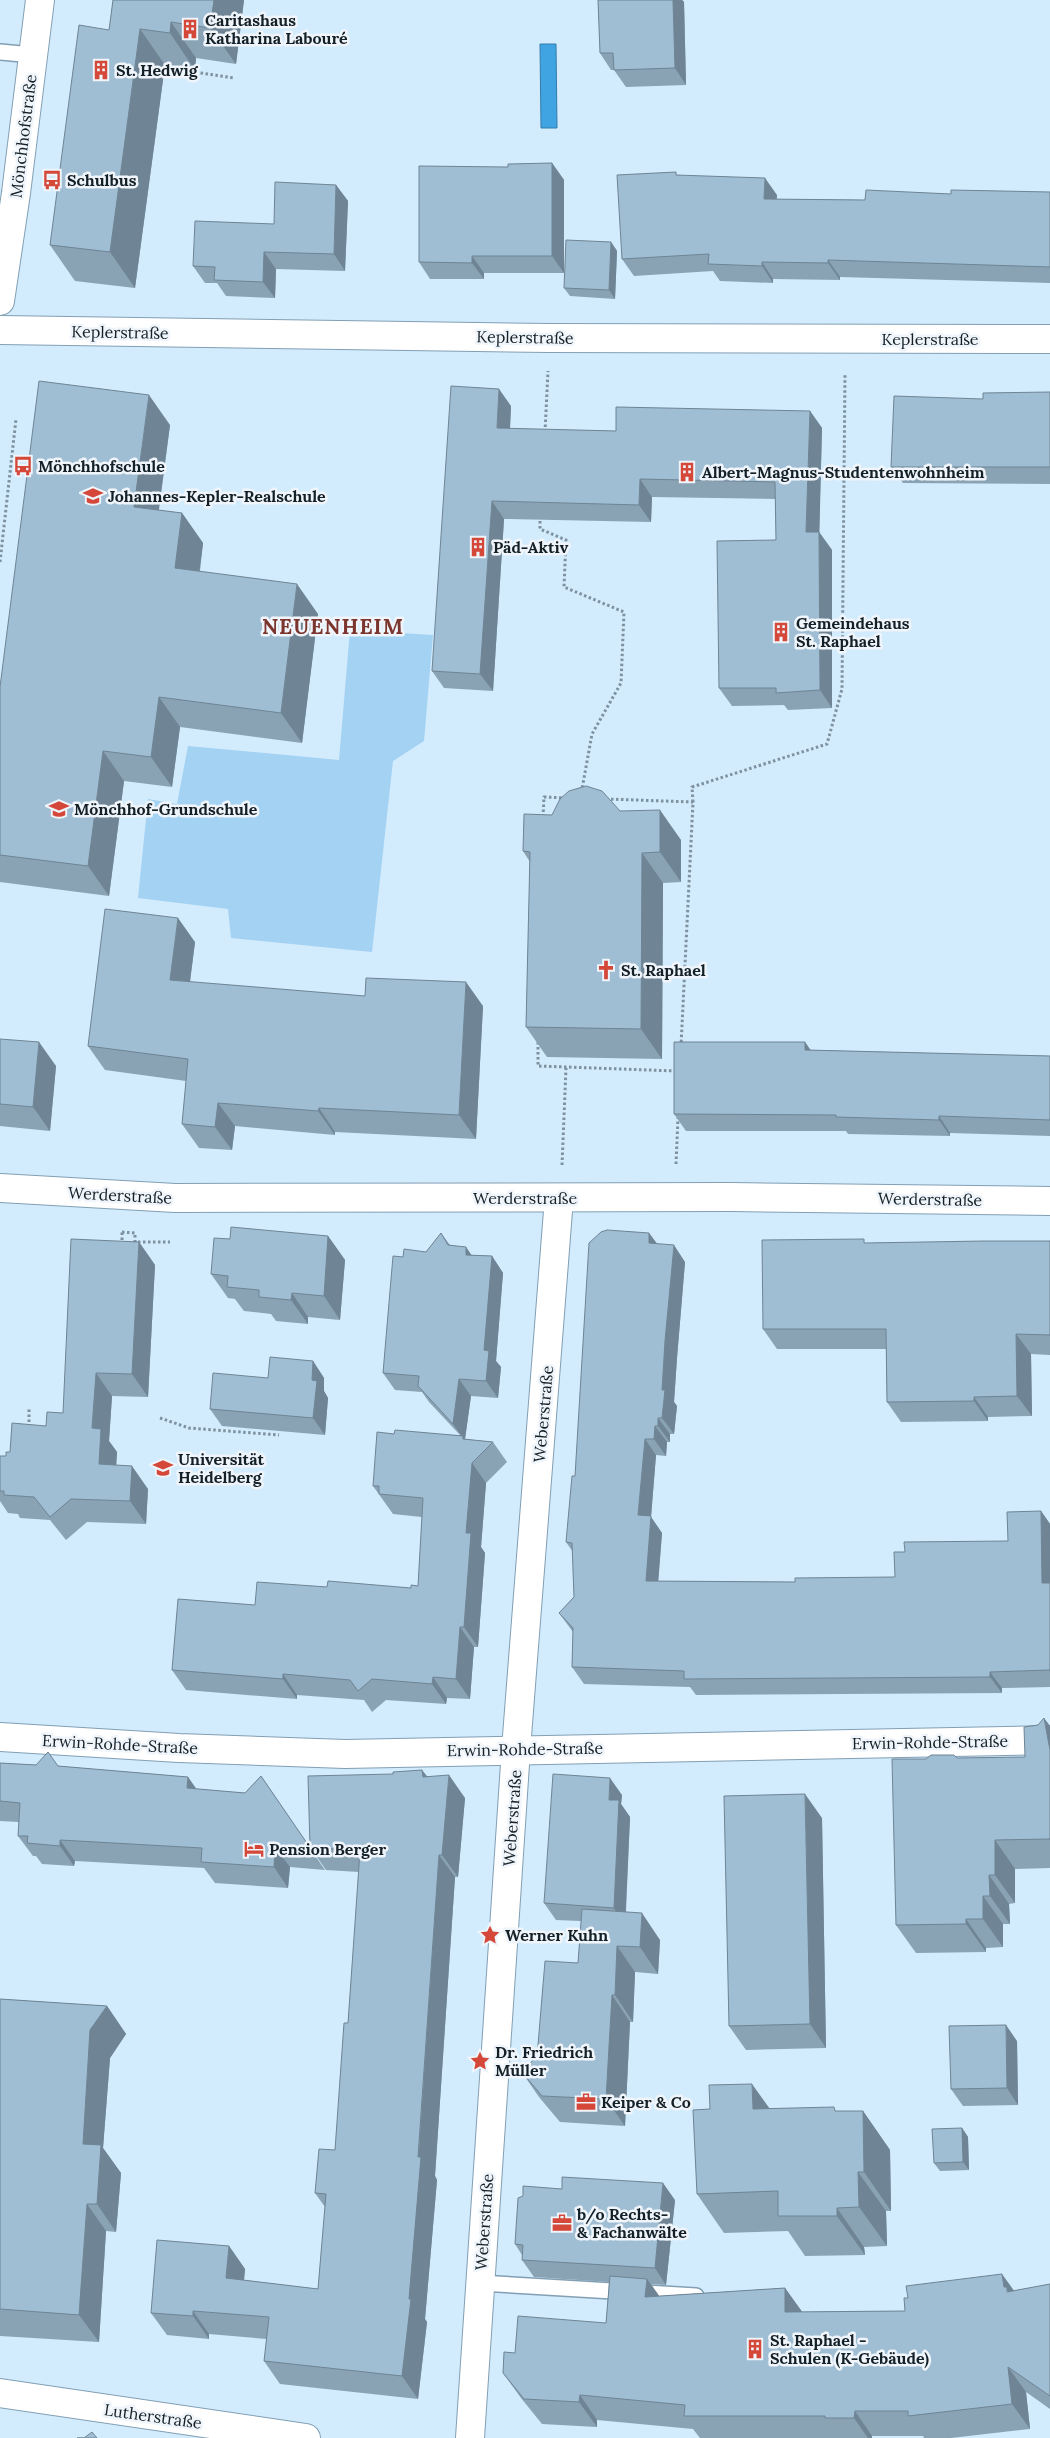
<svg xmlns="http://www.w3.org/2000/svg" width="1050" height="2438" viewBox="0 0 1050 2438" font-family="Lora,serif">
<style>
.green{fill:#a3d2f3}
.water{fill:#40a4e2;stroke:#337caa}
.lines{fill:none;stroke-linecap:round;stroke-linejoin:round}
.lane-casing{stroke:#829fb4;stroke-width:18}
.street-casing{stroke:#829fb4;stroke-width:30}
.secondary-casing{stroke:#829fb4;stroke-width:30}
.path{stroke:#7e919f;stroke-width:3;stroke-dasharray:2.5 2.5;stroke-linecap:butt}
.lane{stroke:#fff;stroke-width:15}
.street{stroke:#fff;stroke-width:28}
.secondary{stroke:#fff;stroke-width:28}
.wall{fill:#89a3b5}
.shaded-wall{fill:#6f8494}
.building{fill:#9fbdd3;stroke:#6f8494}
.labels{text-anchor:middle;stroke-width:5;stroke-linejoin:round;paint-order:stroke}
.poi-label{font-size:16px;font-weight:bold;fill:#142028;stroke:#eff5fa;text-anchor:start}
.street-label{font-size:16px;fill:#142028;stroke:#eff5fa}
.district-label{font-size:21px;font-weight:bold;letter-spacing:1px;fill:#7c352d;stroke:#eff5fa}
</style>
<rect width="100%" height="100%" fill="#d2ebfd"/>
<path class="green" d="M350 630 433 635 424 741 393 761 372 952 231 938 228 909 138 898 148 799 177 804 188 746 339 760Z"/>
<path class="water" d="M540 44H556L557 128H541Z"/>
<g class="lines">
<defs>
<g id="lane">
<path d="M0 52 33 55"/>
<path d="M480 2283 696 2296"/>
</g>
<g id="street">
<path d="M0 330 549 338 1050 339"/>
<path d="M0 1188 175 1198 731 1197 1050 1201"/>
<path d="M0 1737 179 1748 345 1754 1050 1740"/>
<path d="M0 2393 306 2438"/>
<path d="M470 2438 516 1749 559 1198"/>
</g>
<path id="secondary" d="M0 301 16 193 40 0"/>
</defs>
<use href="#lane" class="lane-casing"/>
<use href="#street" class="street-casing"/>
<use href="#secondary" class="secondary-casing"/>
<g class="path">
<path d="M161 67 234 78"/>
<path d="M545 432 548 371"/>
<path d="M540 516V529L566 540 564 587 624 612 621 683 592 734 582 789"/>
<path d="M0 562 16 419"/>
<path d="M606 799 693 802 681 1046"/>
<path d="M693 802 692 787 827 744 842 689 845 373"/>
<path d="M543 817 544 797 565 798"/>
<path d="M538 1042V1066L676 1071"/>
<path d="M676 1164 678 1118"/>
<path d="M562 1165 566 1068"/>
<path d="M122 1232 135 1233V1242H170"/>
<path d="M122 1245V1232"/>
<path d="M160 1418 189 1428 279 1435"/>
<path d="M29 1427V1409"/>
</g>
<use href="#lane" class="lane"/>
<use href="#street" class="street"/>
<use href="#secondary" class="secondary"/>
</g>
<g class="wall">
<path d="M113 0H244L236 64 196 58 195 70 165 65 135 288 75 281 50 245 109 30Z"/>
<path d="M598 0H682L684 2 686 85 626 87 614 70H611L600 53Z"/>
<path d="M552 163 564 180V273H484V279H430L419 262 508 167Z"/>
<path d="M678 175 777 195 776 199 865 200 951 194 1050 192V283L840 277V280L773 279V283L720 281 713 271 634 276 622 259Z"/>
<path d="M336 185 348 201 345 271 276 269 275 298 226 296 217 283H205L193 266 274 224Z"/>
<path d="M611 242 617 251 615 299 570 296 564 288Z"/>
<path d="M1050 392V484L903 483 891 467 983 399Z"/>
<path d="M511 406 510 429 616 431 810 411 822 428 819 532 832 550V708L788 710 784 705 732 706 719 688 776 540 775 499 652 497 651 522 504 519 493 691 444 688 432 671Z"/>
<path d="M170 425 159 510 182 513 203 543 200 571 318 614 302 743 180 727 172 787 124 781 109 896 0 882V687Z"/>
<path d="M620 811 681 840V882L663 883 662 1059 547 1057 526 1027 530 862 523 851 552 815Z"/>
<path d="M195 942 190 982 483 1006 476 1139 335 1132V1135L235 1126 232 1150 199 1148 182 1124 186 1081 105 1070 88 1046Z"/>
<path d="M0 1039 56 1066 50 1131 0 1126Z"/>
<path d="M811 1050 1050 1056V1136L950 1133V1136L848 1134 846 1131H686L674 1114Z"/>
<path d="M441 1233 450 1245 471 1255 492 1256 503 1273 496 1361 501 1367 498 1398 471 1396 465 1439 493 1442 507 1462 486 1483 481 1547 485 1553 478 1647H474L470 1699 447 1698 446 1704 386 1700 372 1712 364 1700 297 1695V1699L186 1690 172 1670 255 1605 327 1587 411 1588 418 1586 422 1517 393 1514 373 1486 394 1434 460 1435 429 1402 422 1392 395 1390 383 1373 403 1257 426 1252Z"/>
<path d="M649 1233 657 1244 685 1262 677 1358 674 1402 677 1406 674 1434H670V1442H667L666 1456 656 1455 651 1517 662 1533 658 1581 795 1582 895 1577 905 1552 1008 1541 1041 1511 1050 1524V1687L1002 1688V1693L696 1695 690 1687 584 1684 572 1667 573 1632 559 1613 574 1597 573 1552 566 1542 575 1476Z"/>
<path d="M328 1236 345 1260 340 1320 308 1317V1324L276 1321 271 1314 244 1311 235 1299 228 1298 211 1274 230 1239Z"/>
<path d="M1050 1241V1355L1031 1354 1032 1416 988 1417V1421L901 1422 887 1402 886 1349H777L763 1329 867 1243Z"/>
<path d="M139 1242 155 1265 148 1397 112 1396 109 1441 117 1452 116 1465 148 1489 146 1524 87 1522 66 1540 50 1520 20 1518 18 1514 8 1513 0 1501V1456H6L10 1452 63 1413Z"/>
<path d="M313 1361 324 1378V1391L328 1398 325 1435 222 1426 210 1409 268 1378Z"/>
<path d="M1050 1726V1868L1015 1869V1903L1009 1904 1010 1924H1003V1947L986 1948V1952L916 1953 896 1925 926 1759 1025 1757Z"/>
<path d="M0 1763 58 1766 188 1777 196 1789 245 1793 261 1776 325 1870 290 1867 288 1888 215 1883 204 1868 75 1861 74 1866 42 1864 36 1856H33L18 1836 19 1822 0 1821Z"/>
<path d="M422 1770 427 1776 465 1798 458 1877H455L435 2176 437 2180 425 2319 427 2322 418 2399 280 2384 264 2361 267 2339 209 2334V2339L167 2335 151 2313 229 2246 245 2269 244 2280 318 2289 325 2207 315 2193 335 2150 348 2023 359 1872 326 1870 310 1847 393 1774Z"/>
<path d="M622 1795 621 1804 630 1817 626 1912 660 1940 658 1974 635 1972 633 2022H630L625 2126 560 2122 539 2097 521 2071 537 2057 578 1963 581 1921 556 1920 544 1903Z"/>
<path d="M822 1818 826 2048 746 2050 729 2026Z"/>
<path d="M0 1999 107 2006 126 2034 110 2058 103 2148 121 2173 116 2232 106 2231 99 2342 0 2336Z"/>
<path d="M1017 2041 1018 2105 963 2106 951 2089Z"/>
<path d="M770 2108 837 2111H863L890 2150 891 2211H886L887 2246 864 2247 865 2255 805 2256 788 2231 724 2233 697 2194Z"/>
<path d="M962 2128 968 2137 969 2170 940 2171 934 2163Z"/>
<path d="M675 2200 666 2285 651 2284 659 2296 785 2288 802 2312 905 2311 1050 2284V2409L1026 2392 1030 2429 951 2438H924L923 2436H872V2438H700L693 2429 597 2420V2427L542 2424 521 2398 503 2373 515 2353 606 2323 609 2282 534 2277 522 2260V2255L515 2244Z"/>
</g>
<g class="shaded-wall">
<path d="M214 0H244L236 64 210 28Z"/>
<path d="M673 0H682L684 2 686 85 675 68Z"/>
<path d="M171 22 196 58 195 70 170 33Z"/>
<path d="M140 29 165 65 135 288 110 252Z"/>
<path d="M552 163 564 180V273L552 256Z"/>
<path d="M765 178 777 195 776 216 764 199Z"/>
<path d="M336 185 348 201 345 271 334 254Z"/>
<path d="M611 242 617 251 615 299 609 290Z"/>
<path d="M264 252 276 269 275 298 263 282Z"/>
<path d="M472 256 484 273V279L472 263Z"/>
<path d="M828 260 840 277V280L828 263Z"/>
<path d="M762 262 773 279V283L762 266Z"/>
<path d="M499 389 511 406 509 446 497 428Z"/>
<path d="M149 395 170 425 155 537 134 507Z"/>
<path d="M810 411 822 428 819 549 806 532Z"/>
<path d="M640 479 652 497 651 522 639 505Z"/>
<path d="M492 501 504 519 493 691 480 674Z"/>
<path d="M182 513 203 543 196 598 175 568Z"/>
<path d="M819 532 832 550V708L820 690Z"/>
<path d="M297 584 318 614 302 743 281 713Z"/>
<path d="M159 697 180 727 172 787 151 757Z"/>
<path d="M103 751 124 781 109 896 88 866Z"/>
<path d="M660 810 681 840V882L660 852Z"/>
<path d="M642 853 663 883 662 1059 641 1029Z"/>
<path d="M178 918 195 942 187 1004 170 980Z"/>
<path d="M466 982 483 1006 476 1139 459 1115Z"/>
<path d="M39 1042 56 1066 50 1131 33 1107Z"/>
<path d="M805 1042 817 1059 805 1050Z"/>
<path d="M218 1103 235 1126 232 1150 215 1127Z"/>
<path d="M319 1108 335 1132V1135L318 1111Z"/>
<path d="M939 1116 950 1133V1136L939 1120Z"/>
<path d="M649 1233 661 1249 649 1243Z"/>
<path d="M328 1236 345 1260 340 1320 324 1296Z"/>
<path d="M139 1242 155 1265 148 1397 132 1374Z"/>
<path d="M674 1245 685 1262 677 1358 674 1402 677 1406 674 1434 662 1418V1390L665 1341Z"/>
<path d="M466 1247 477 1263 466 1255Z"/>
<path d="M492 1256 503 1273 496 1361 501 1367 498 1398 486 1381 484 1350Z"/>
<path d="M292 1293 308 1317V1324L291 1300Z"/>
<path d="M1016 1334 1031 1354 1032 1416 1017 1396Z"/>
<path d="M313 1361 324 1378V1391L328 1398 325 1435 313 1418 312 1380Z"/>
<path d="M96 1373 112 1396 109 1441 117 1452 115 1487 99 1464 92 1428Z"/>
<path d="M459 1379 471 1396 465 1439 477 1456 463 1439V1438L453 1424Z"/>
<path d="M974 1397 988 1417V1421L974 1401Z"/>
<path d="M658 1418 670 1434V1442L658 1426Z"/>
<path d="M655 1426 667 1442 666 1456 654 1439Z"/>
<path d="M645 1439 656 1455 651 1517 662 1533 657 1598 646 1581 638 1515Z"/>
<path d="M472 1463 486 1483 481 1547 485 1553 478 1647 464 1627 466 1533Z"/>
<path d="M132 1466 148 1489 146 1524 130 1501Z"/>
<path d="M1041 1511 1050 1524V1595L1042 1583Z"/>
<path d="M460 1627 474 1647 470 1699 456 1679Z"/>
<path d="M990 1672 1002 1688V1693L990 1677Z"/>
<path d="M283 1674 297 1695V1699L283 1679Z"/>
<path d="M433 1677 447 1698 446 1704 432 1684Z"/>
<path d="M1044 1718 1050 1726V1750Z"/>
<path d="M422 1770 438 1793 423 1777Z"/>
<path d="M449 1775 465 1798 458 1877 442 1855Z"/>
<path d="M188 1777 202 1797 187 1788Z"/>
<path d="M610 1778 622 1795 621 1804 630 1817 625 1925 614 1908 609 1800Z"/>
<path d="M805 1794 822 1818 826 2048 810 2024Z"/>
<path d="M60 1840 75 1861 74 1866 60 1846Z"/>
<path d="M995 1840 1015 1869V1903L995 1875Z"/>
<path d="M275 1847 290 1867 288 1888 274 1867Z"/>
<path d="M439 1855 455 1877 435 2176 437 2180 425 2319 427 2322 418 2399 402 2376 409 2299Z"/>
<path d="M989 1875 1009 1904 1010 1924 990 1896Z"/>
<path d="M983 1896 1003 1924V1947L983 1919Z"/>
<path d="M642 1913 660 1940 658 1974 640 1947Z"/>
<path d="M966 1919 986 1948V1952L966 1924Z"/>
<path d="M617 1946 635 1972 633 2022 615 1995Z"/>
<path d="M612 1995 630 2022 625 2126 606 2099Z"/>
<path d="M107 2006 126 2034 110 2058 103 2148 121 2173 116 2232 97 2204 83 2144 90 2030Z"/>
<path d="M1006 2025 1017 2041 1018 2105 1007 2088Z"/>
<path d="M752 2084 780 2123 753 2109Z"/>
<path d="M863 2111 890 2150 891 2211 864 2172Z"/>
<path d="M962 2128 968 2137 969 2170 963 2162Z"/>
<path d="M858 2172 886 2211 887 2246 859 2207Z"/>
<path d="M663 2183 675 2200 666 2285 655 2268Z"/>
<path d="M87 2204 106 2231 99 2342 79 2315Z"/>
<path d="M837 2208 864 2247 865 2255 837 2216Z"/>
<path d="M229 2246 245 2269 242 2301 226 2278Z"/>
<path d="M1002 2274 1020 2299 1021 2306 1004 2287Z"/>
<path d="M647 2279 665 2304 645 2297Z"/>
<path d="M785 2288 803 2313 785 2312Z"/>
<path d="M193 2311 209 2334V2339L193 2316Z"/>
<path d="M1008 2367 1026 2392 1030 2429 1012 2404Z"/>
<path d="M580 2395 597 2420V2427L579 2402Z"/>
<path d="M855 2411 872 2436V2438H868L854 2418Z"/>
</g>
<g class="building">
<path d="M113 0H214L210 28 171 22 170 33 140 29 110 252 50 245 79 25 109 30Z"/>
<path d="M598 0H673L675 68 614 70 613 53H600Z"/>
<path d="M552 163V256H472V263L419 262V166L508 167V164Z"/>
<path d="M676 172V175L765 178 764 199 865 200 866 190 951 194V190L1050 192V267L828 260V263L762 262V266L708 264 709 254 622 259 617 175Z"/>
<path d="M275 182 336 185 334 254 264 252 263 282 214 280 215 267 193 266 195 221 274 224Z"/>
<path d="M566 240 611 242 609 290 564 288Z"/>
<path d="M39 381 149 395 134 507 182 513 175 568 297 584 281 713 159 697 151 757 103 751 88 866 0 855V687Z"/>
<path d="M451 386 499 389 497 428 616 431V407L810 411 806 532H819L820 690 776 693V688H719L717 541 776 540 775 482 640 479 639 505 492 501 480 674 432 671Z"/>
<path d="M1050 392V467H891L894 396 983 399V393Z"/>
<path d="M586 786 602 791 620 811 660 810V852L642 853 641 1029 526 1027 530 852 523 851 524 814 552 815 560 799 569 791Z"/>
<path d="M105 909 178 918 170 980 365 996 366 978 466 982 459 1115 319 1108 318 1111 218 1103 215 1127 182 1124 188 1059 88 1046Z"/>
<path d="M0 1039 39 1042 33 1107 0 1104Z"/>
<path d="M674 1042H805V1050L1050 1056V1120L939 1116V1120L836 1117V1115L674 1114Z"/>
<path d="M231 1227 328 1236 324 1296 292 1293 291 1300 259 1297V1290L227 1287 228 1276 211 1274 214 1238 230 1239Z"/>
<path d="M607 1230 649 1233V1243L674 1245 665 1341 662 1390H665L662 1418H658V1426H655L654 1439H645L638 1515 651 1516 646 1581 795 1582V1578L895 1577 894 1552H905L904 1542 1008 1541 1007 1512 1041 1511 1042 1583H1050V1670L990 1672V1677L684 1679V1671L572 1667 573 1628 559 1613 574 1597 572 1543 566 1542 572 1476H575L589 1243 601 1232Z"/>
<path d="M441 1233 448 1245 466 1247V1255L492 1256 484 1350 489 1351 486 1381 459 1379 453 1424 418 1386 419 1376 383 1373 393 1256 403 1257 404 1249 426 1252Z"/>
<path d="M71 1239 139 1242 132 1374 96 1373 92 1428 101 1429 99 1464 132 1466 130 1501 71 1499 50 1517 34 1497 4 1495V1491H0V1456H6V1452H10L12 1423 46 1426 47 1412 63 1413Z"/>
<path d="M864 1239V1243L984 1241H1050V1335L1016 1334 1017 1396 974 1397V1401L887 1402 886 1329H763L762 1240Z"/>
<path d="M270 1357 313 1361 312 1380 317 1381 313 1418 210 1409 213 1373 268 1378Z"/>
<path d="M395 1430 463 1436V1439L493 1442 472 1463 466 1533H471L464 1627H460L456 1679 433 1677 432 1684 372 1679 358 1691 350 1680 283 1674V1679L172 1670 178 1599 255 1605 257 1582 327 1587 328 1581 411 1588V1585L418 1586 423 1498 379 1494V1486H373L377 1432 394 1434Z"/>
<path d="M1044 1718 1050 1750V1839L995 1840V1875H989L990 1896H983V1919H966V1924L896 1925 892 1759H926L931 1755H954L957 1758 1025 1757 1024 1727 1038 1725Z"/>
<path d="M48 1752 58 1766 188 1777 187 1788 245 1793 261 1776 311 1849 275 1847 274 1867 201 1862 202 1848 60 1840V1846L27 1843 28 1836H18L20 1803 0 1801V1763L36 1765Z"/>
<path d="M422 1770 423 1777 449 1775 442 1855H439L418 2157H421L409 2299H411L402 2376 264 2361 269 2317 193 2311V2316L151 2313 157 2240 229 2246 226 2278 318 2289 326 2194 315 2193 319 2149 335 2150 344 2023H348L360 1851 310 1847 308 1776 393 1774V1772Z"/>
<path d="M553 1774 610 1778 609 1800H619L614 1908 544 1903Z"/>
<path d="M805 1794 810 2024 729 2026 724 1796Z"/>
<path d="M582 1909 642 1913 640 1947 617 1946 615 1995H612L606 2099 542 2096 521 2071 537 2057 545 1961 578 1963Z"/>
<path d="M0 1999 107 2006 90 2030 83 2144 101 2145 97 2204H87L79 2315 0 2309Z"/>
<path d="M1006 2025 1007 2088 951 2089 949 2026Z"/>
<path d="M752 2084 753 2109 834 2107 835 2111H863L864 2172H858L859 2207 837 2208V2216H778V2191L697 2194 693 2110 710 2109 709 2085Z"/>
<path d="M962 2128 963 2162 934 2163 932 2129Z"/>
<path d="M562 2177 663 2183 655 2268 522 2260 523 2245 515 2244 518 2198 523 2196V2186L562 2189Z"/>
<path d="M1002 2274 1004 2287H1007V2292L1050 2284V2396L1008 2367 1012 2404 908 2416V2411H855L854 2418H825V2416H684L685 2405 580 2395 579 2402 524 2399 503 2373 504 2352 515 2353 518 2316 606 2323 610 2276 647 2279 645 2297 785 2288V2312L905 2311 904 2298H908L906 2286Z"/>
<path d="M92 2432 97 2438H77H84Z"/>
</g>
<defs>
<symbol id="building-bare" viewBox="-9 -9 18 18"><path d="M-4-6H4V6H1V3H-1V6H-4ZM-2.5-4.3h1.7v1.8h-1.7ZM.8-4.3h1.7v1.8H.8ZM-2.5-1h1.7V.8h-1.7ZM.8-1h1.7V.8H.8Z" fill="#d44739" stroke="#eff5fa" stroke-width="2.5" paint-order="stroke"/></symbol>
<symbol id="bus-bare" viewBox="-9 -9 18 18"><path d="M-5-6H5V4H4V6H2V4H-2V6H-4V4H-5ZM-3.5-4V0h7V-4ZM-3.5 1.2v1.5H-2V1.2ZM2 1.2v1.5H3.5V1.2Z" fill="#d44739" stroke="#eff5fa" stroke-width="2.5" paint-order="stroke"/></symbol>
<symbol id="school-bare" viewBox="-9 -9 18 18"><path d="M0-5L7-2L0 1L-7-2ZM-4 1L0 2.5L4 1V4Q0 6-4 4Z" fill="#d44739" stroke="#eff5fa" stroke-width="2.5" paint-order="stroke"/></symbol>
<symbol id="church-bare" viewBox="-9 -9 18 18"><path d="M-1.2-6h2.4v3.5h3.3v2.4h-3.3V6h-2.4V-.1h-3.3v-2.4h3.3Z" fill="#d44739" stroke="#eff5fa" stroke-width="2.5" paint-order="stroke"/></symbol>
<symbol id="university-bare" viewBox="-9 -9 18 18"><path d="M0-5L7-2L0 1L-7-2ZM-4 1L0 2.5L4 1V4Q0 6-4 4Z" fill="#d44739" stroke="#eff5fa" stroke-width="2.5" paint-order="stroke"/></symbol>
<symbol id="hotel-bare" viewBox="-9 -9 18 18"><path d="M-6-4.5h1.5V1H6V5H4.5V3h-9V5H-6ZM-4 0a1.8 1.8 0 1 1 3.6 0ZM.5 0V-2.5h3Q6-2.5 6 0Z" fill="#d44739" stroke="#eff5fa" stroke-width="2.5" paint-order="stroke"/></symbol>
<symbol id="sight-bare" viewBox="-9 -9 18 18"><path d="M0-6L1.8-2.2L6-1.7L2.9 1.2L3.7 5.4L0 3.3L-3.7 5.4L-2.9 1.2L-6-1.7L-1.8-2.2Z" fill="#d44739" stroke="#eff5fa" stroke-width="2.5" paint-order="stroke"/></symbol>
<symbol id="office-bare" viewBox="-9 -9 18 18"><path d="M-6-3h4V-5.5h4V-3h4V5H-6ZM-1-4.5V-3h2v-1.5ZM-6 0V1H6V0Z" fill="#d44739" stroke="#eff5fa" stroke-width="2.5" paint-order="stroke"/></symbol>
</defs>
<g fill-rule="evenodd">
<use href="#building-bare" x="176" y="15" width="28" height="28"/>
<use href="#building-bare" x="87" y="56" width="28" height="28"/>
<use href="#bus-bare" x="38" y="166" width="28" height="28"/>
<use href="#bus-bare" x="9" y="452" width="28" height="28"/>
<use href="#building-bare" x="673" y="458" width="28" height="28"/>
<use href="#school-bare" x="79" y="482" width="28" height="28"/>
<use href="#building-bare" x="464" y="533" width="28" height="28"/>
<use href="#building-bare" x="767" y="618" width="28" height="28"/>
<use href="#school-bare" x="45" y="795" width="28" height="28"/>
<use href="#church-bare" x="592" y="956" width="28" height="28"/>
<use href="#university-bare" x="149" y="1454" width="28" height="28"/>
<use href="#hotel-bare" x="240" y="1835" width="28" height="28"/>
<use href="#sight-bare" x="476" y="1921" width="28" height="28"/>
<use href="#sight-bare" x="466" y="2047" width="28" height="28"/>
<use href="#office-bare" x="572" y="2088" width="28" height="28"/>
<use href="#office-bare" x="548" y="2209" width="28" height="28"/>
<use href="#building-bare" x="741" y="2335" width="28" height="28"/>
</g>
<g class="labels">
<g class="poi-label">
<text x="205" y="26">Caritashaus<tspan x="205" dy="18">Katharina Labouré</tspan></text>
<text x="116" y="76">St. Hedwig</text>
<text x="67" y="186">Schulbus</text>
<text x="38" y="472">Mönchhofschule</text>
<text x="702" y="478">Albert-Magnus-Studentenwohnheim</text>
<text x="108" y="502">Johannes-Kepler-Realschule</text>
<text x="493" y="553">Päd-Aktiv</text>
<text x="796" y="629">Gemeindehaus<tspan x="796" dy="18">St. Raphael</tspan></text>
<text x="74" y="815">Mönchhof-Grundschule</text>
<text x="621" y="976">St. Raphael</text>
<text x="178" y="1465">Universität<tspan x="178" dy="18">Heidelberg</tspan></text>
<text x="269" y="1855">Pension Berger</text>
<text x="505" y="1941">Werner Kuhn</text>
<text x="495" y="2058">Dr. Friedrich<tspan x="495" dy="18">Müller</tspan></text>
<text x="601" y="2108">Keiper &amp; Co</text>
<text x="577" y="2220">b/o Rechts-<tspan x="577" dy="18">&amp; Fachanwälte</tspan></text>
<text x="770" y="2346">St. Raphael -<tspan x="770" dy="18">Schulen (K-Gebäude)</tspan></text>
</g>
<g class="street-label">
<text transform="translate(23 136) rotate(-83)" y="6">Mönchhofstraße</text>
<text transform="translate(120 332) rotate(1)" y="6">Keplerstraße</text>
<text transform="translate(525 337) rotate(1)" y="6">Keplerstraße</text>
<text x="930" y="345">Keplerstraße</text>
<text transform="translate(120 1195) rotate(3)" y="6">Werderstraße</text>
<text x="525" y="1204">Werderstraße</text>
<text transform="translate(930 1199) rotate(1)" y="6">Werderstraße</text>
<text transform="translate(543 1414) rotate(-85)" y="6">Weberstraße</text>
<text transform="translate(930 1742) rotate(-1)" y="6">Erwin-Rohde-Straße</text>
<text transform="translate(120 1744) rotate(3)" y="6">Erwin-Rohde-Straße</text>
<text transform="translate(525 1749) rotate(-1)" y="6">Erwin-Rohde-Straße</text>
<text transform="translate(512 1818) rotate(-86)" y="6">Weberstraße</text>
<text transform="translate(484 2222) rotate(-86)" y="6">Weberstraße</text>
<text transform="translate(153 2416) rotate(8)" y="6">Lutherstraße</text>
</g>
<g class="district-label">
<text x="333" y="634">NEUENHEIM</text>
</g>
</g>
</svg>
